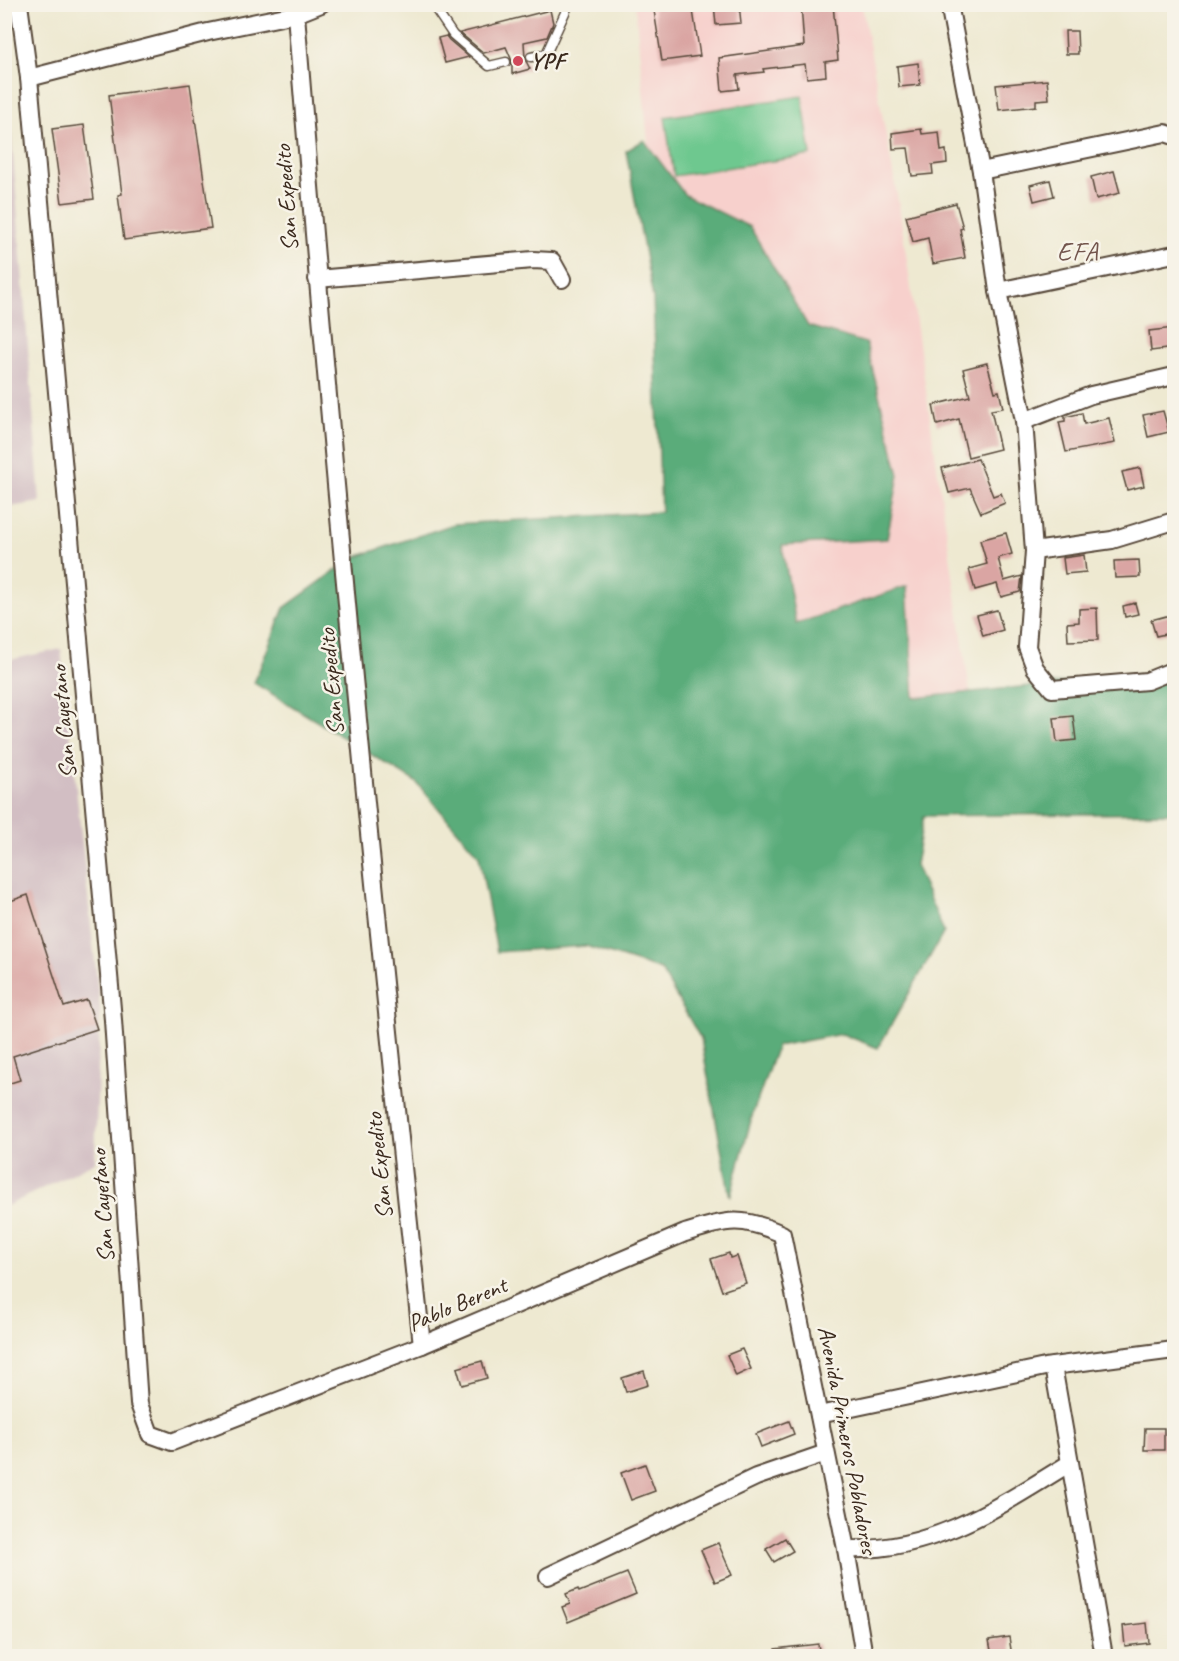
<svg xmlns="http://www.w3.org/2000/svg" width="1179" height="1661" viewBox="0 0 1179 1661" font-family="Caveat,sans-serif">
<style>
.built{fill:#f7d0cc}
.industrial{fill:#d2bec3}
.green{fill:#6ec88f;stroke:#547956;stroke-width:1.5}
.forest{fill:#5aac7a;stroke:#4a6b4c;stroke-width:1.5}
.building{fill:#daa5a3}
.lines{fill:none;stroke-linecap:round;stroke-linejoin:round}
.lane-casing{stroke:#564739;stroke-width:11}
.street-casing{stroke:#564739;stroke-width:20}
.lane{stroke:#fff;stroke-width:8}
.street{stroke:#fff;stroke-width:16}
.poi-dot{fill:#d1495b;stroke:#f7f3e8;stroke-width:2}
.labels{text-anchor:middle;stroke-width:5;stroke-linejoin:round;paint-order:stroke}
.poi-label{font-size:24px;font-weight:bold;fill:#3b2a1e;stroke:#f7f3e8;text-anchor:start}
.street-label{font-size:24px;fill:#3b2a1e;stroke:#f7f3e8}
.neighbourhood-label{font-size:26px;letter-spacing:1.5px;fill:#73554d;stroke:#f7f3e8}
</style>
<rect width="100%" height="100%" fill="#f7f3e8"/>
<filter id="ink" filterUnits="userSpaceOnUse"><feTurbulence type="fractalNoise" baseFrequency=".0167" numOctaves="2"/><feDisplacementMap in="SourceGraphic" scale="12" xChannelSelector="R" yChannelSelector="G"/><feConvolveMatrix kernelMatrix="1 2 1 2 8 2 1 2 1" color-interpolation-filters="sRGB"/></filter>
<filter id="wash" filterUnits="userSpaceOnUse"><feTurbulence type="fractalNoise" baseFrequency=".008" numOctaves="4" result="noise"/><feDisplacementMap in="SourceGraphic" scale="24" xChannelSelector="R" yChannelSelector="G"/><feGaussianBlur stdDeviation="1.35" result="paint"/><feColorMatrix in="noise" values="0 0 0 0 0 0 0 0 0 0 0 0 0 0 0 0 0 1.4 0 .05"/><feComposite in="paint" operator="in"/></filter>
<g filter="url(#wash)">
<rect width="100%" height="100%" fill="#eee9d1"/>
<path class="built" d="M635 5H862L899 206 972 706 704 731Z"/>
<g class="industrial">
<path d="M11 128 40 502 5 508 4 130Z"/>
<path d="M61 649 100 1009 95 1162 5 1207V661Z"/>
</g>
<path class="green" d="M802 96 811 155 674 176 665 117Z"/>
<path class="forest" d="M644 140 685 195 750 227 808 326 866 343 899 475 887 539 782 545 796 624 907 586 914 698 1147 674 1174 661V813L924 816 915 865 944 932 878 1048 842 1034 777 1046 753 1113 730 1197 701 1039 661 970 586 946 497 952 479 856 416 782 254 683 284 608 353 558 454 524 661 512 653 298 626 151Z"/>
<g id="blocks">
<g class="building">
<path d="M653 4H692L700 56 662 61Z"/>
<path d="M714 4H739L741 23 716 25Z"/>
<path d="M801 4H833L838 60 825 62 826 76 807 78 805 64 763 69 764 72 737 75 739 89 722 91 719 58 804 46Z"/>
<path d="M550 10 553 23 547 37 524 42 525 59 530 69 512 74V61L506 47 484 53 460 33Z"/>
<path d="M1065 31H1077L1078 54H1066Z"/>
<path d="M446 36 449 40 469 57 445 63 438 38Z"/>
<path d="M918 63 920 85 899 87 897 66Z"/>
<path d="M1047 80 1049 99 1036 100V106L999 110 996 85Z"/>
<path d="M190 84 211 228 124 240 118 195 122 194 109 95Z"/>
<path d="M84 125 94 199 62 203 52 129Z"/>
<path d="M921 129 922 134 939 132 941 151 946 150 947 163 932 165 933 174 912 176 908 148 893 149 892 133Z"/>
<path d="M1114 171 1120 193 1096 199 1091 177Z"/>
<path d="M1050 180 1054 196 1034 201 1030 185Z"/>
<path d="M956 203 963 228 960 229 965 258 933 264 928 238 913 242 906 216Z"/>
<path d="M1174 328V348L1151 351 1149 331Z"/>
<path d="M987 363 995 392 999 391 1003 408 991 410 1000 449 968 457 959 419 937 425 933 405 970 396 963 369Z"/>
<path d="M1163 411 1169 432 1148 437 1143 415Z"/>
<path d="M1082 413 1084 424 1109 418 1115 443 1066 452 1059 422 1065 421V417Z"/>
<path d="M978 459 993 496 1001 493 1005 503 981 513 970 488 949 493 942 468Z"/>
<path d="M1140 468 1144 486 1127 490 1122 472Z"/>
<path d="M1006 533 1012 554 998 558 1004 581 1022 576 1020 592 1001 597 997 584 975 590 969 569 987 564 980 540Z"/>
<path d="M1084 555 1086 572 1065 574 1063 558Z"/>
<path d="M1139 560 1140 577 1115 578 1114 561Z"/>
<path d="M1135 603 1138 614 1125 617 1123 606Z"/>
<path d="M1097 608 1098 640 1068 641 1067 623 1079 622V609Z"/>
<path d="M997 610 1003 630 983 636 977 615Z"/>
<path d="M1170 615 1174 632 1156 636 1151 620Z"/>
<path d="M1073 716 1076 740 1057 742 1054 718Z"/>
<path d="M28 895 64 1007 87 1000 97 1029 13 1056 20 1080 4 1085V903Z"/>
<path d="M729 1253 730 1258 737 1256 746 1283 722 1291 711 1259Z"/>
<path d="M742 1349 751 1369 736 1376 727 1355Z"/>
<path d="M482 1361 487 1378 462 1385 457 1368Z"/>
<path d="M644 1371 648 1385 626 1392 622 1378Z"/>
<path d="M789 1421 794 1434 761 1447 756 1434Z"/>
<path d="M1145 1428H1164V1450H1144Z"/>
<path d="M645 1464 655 1491 631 1500 621 1473Z"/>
<path d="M785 1538 793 1551 774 1562 766 1549Z"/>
<path d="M718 1543 732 1575 715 1582 701 1550Z"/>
<path d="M627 1573 636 1594 568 1622 562 1607 570 1604 566 1594 578 1589 579 1592Z"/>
<path d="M1147 1623 1149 1643 1125 1646 1123 1626Z"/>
<path d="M1009 1637 1012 1656H992L989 1640Z"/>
<path d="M818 1644 820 1656H775V1649Z"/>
</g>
</g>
</g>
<g filter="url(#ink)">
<use href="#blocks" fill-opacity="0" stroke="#564739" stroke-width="1.5"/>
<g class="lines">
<defs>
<g id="lane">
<path d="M432 4 453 35 489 66 506 62"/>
<path d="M531 57 546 54 569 4"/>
</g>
<g id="street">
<path d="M19 4 29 78 113 1020 139 1404 150 1434 172 1442 422 1345 685 1233C727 1220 740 1215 782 1234L846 1549 864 1656"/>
<path d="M949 4 981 171 998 291 1024 421 1034 551 1027 647 1035 668 1052 689 1147 681 1174 670"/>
<path d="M296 14C331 458 374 902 422 1345"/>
<path d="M29 78 208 32 296 14 321 4"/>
<path d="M981 171 1165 133 1174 136"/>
<path d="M317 279 533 260 552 261 562 279"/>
<path d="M998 291 1174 254"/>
<path d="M1024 421 1091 395 1174 376"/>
<path d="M1034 551 1112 540 1174 521"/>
<path d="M1053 1366 1104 1656"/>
<path d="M819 1415 1045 1367 1174 1350"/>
<path d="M846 1549C932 1553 1000 1506 1070 1463"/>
<path d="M548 1576 756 1477 826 1453"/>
</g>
</defs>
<use href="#lane" class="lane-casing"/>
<use href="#street" class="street-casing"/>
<use href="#lane" class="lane"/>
<use href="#street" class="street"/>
</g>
</g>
<circle class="poi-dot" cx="518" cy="61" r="6"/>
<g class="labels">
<g class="poi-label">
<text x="530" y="69">YPF</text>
</g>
<g class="street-label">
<text transform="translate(286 198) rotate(-94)" y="8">San Expedito</text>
<text transform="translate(331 682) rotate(-95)" y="8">San Expedito</text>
<text transform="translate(63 722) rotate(-95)" y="8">San Cayetano</text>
<text transform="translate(379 1166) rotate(-96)" y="8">San Expedito</text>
<text transform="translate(102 1206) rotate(-94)" y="8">San Cayetano</text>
<text transform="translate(457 1304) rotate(-23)" y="8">Pablo Berent</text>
<text transform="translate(848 1440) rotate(79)" y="8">Avenida Primeros Pobladores</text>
</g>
<g class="neighbourhood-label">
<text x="1078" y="260">EFA</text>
</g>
</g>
<rect width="1179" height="1661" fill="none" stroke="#f7f3e8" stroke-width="24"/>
</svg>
